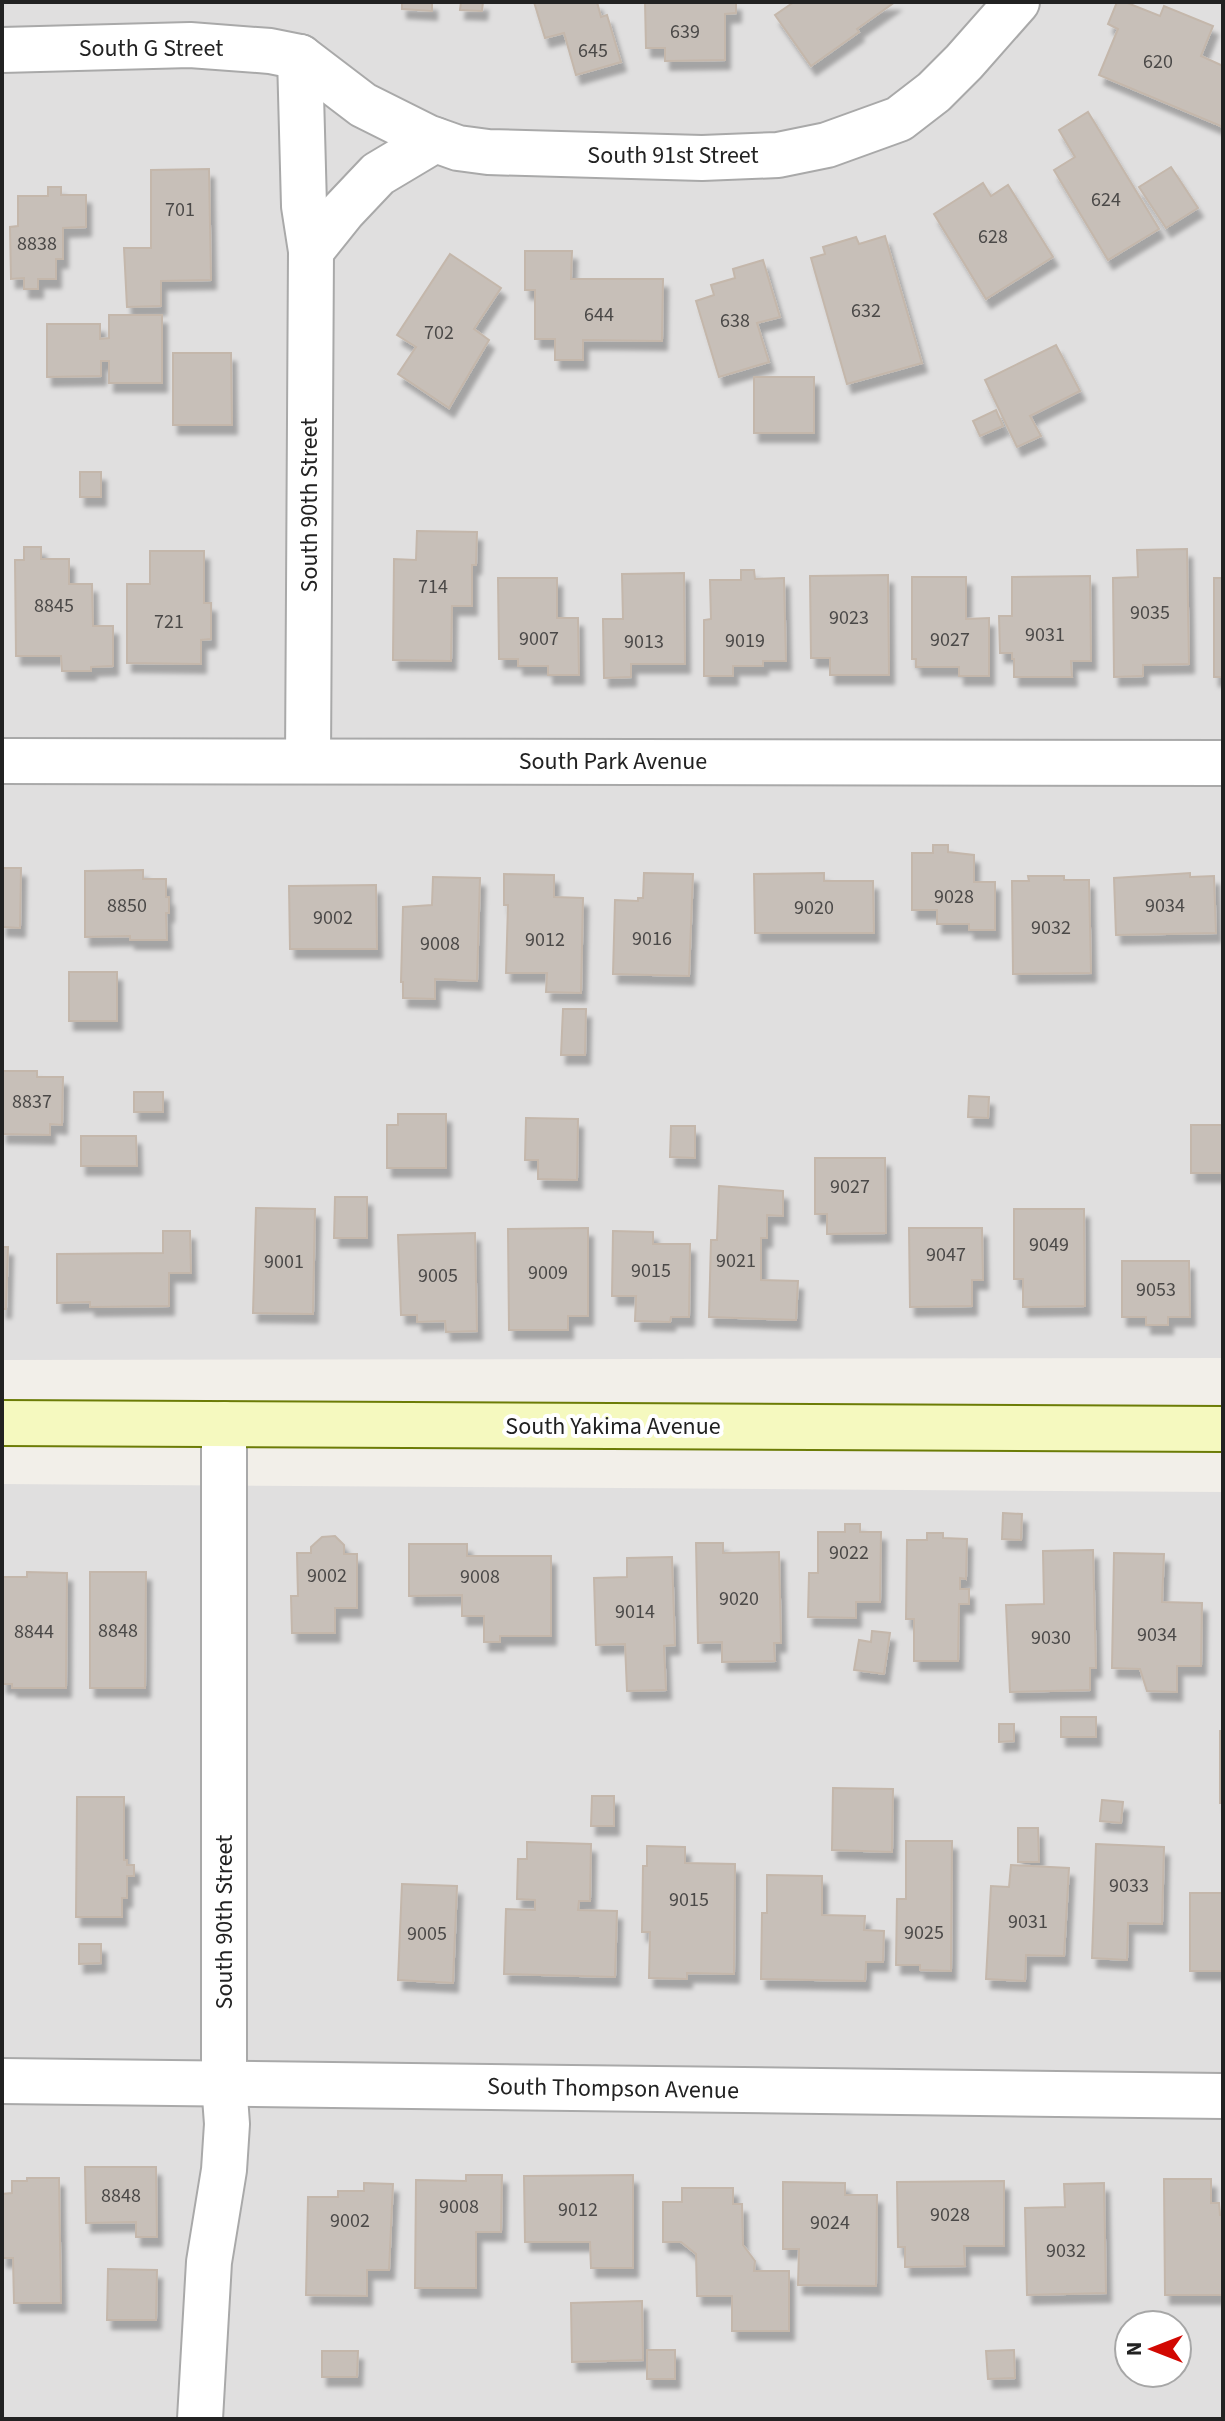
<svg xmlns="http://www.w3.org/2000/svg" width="1225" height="2421" viewBox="0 0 1225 2421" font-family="'Source Sans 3',sans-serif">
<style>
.residential{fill:#e0dfdf;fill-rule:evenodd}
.building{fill:#c7bfb8;stroke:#c4b7ab;stroke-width:2;filter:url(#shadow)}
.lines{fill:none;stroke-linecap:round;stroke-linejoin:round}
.street-casing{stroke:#a9a9a9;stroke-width:48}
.secondary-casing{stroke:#6c7c06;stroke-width:48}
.street{stroke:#fff;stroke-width:44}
.secondary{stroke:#f5f9bf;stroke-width:44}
.labels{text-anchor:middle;stroke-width:8;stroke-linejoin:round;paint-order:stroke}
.number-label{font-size:20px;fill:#4b4948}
.street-label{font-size:24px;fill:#222;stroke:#fff}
</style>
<defs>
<filter id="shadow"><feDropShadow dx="5" dy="9" stdDeviation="2" flood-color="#0004"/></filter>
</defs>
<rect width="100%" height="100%" fill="#f2efe9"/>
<g class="residential">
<path d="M2 2H1223V1358L2 1360Z"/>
<path d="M2 1484 1223 1492V2419H2ZM1129 2325H1177V2373H1129Z"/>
</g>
<g class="building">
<path d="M402 2H432V11L402 9Z"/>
<path d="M461 2H483L482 11 460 10Z"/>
<path d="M534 2H597L601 17 607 15 621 62 576 75 564 33 545 38Z"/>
<path d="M645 2H736V13L725 14V60L665 61V48H646Z"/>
<path d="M794 2H895L857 29 859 32 811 66 775 15Z"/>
<path d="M1117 2H1125L1160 16 1164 6 1213 26 1201 56 1223 66V127L1099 75 1118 29 1108 24Z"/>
<path d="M1088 112 1159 229 1108 260 1054 170 1075 157 1059 130Z"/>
<path d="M1171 167 1198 208 1166 228 1139 187Z"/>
<path d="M209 169 211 280 161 281V306L127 307 124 248H151V170Z"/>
<path d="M983 183 991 196 1008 185 1053 257 986 299 934 214Z"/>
<path d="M48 187H61V195H86V227L63 228V259H56V279H38V289H24V278L11 279 10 227 18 226V196H48Z"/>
<path d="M885 236 922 363 847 384 811 258 825 254 823 247 856 237 859 244Z"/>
<path d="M525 251H572L571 279H663L662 341 583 340V360H555V339H535V290H525Z"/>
<path d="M450 254 501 288 474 329 489 340 449 408 398 374 416 347 397 335Z"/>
<path d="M763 260 780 317 757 323 769 362 719 377 696 301 714 295 711 285 735 278 733 269Z"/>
<path d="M109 315H162V383H109V361H101V376L47 377V324H100V339L109 338Z"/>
<path d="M1056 345 1080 391 1030 416 1041 436 1017 447 985 380Z"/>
<path d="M173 353H231L232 425H173Z"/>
<rect x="754" y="377" width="60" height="56"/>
<path d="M996 410 1003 426 980 436 973 421Z"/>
<rect x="80" y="472" width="21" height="25"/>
<path d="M417 531 477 532 476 565H472V606H452L451 661 393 660 394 559 416 560Z"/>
<path d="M24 547H41V559H69V584H92L93 626H113V666L91 667V671H62L61 656H16L15 560H24Z"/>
<path d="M1187 549 1189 664 1143 665V676L1114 677 1113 578 1138 577 1137 550Z"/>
<path d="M150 551H204V603H211V639L201 640V664L127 663V584H150Z"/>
<path d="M741 570H754L755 579 784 578 786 661H763V666H733V676H704V620L711 619 710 580H741Z"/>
<path d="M684 573 685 664H631V677L604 678 603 619H623L622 574Z"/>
<path d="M888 575 889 675H830V658H811L810 576Z"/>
<path d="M1090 576 1091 661H1071L1072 677H1014V659H1012V653H1000L999 616H1012V577Z"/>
<path d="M912 577H966V619L989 618V676H959V667H916V659H912Z"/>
<path d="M498 578H557V618H578L579 675H548V666H518V659H499Z"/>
<rect x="1214" y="578" width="9" height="99"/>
<path d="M933 845H948V852L974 855V882H995V930H969V924H937V910H912V853H933Z"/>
<path d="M2 868H21L20 928 2 927Z"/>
<path d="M143 870V879H166V897H169V913H166L167 940H130V936L85 937V871Z"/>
<path d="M644 873 693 874 689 976 613 974 615 900 638 901V898H643Z"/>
<path d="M824 873V881H873L874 933H755L754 874Z"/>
<path d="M1190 873V877L1214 876 1216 933 1116 935 1114 878Z"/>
<path d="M504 874 554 875V897L583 898 581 993 546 992 547 973H506L508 905H504Z"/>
<path d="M1028 876H1064V880H1089L1091 973 1013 974 1012 881H1029Z"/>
<path d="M433 877 480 878 477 981 435 979V999L403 998V982H401L403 907 432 905Z"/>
<path d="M376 885 377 949H290L289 886Z"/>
<rect x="69" y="972" width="48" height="49"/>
<path d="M563 1009H586L585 1055H561Z"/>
<path d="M2 1071H37V1077H63L62 1125 50 1124V1135L2 1134Z"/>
<rect x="134" y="1092" width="29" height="20"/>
<path d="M969 1096 989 1097 988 1118 968 1117Z"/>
<path d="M398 1114H446V1168H387V1125H398Z"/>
<path d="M526 1118 578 1119 577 1180 538 1179V1160H525Z"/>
<path d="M1191 1125H1223L1222 1173H1191Z"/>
<path d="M671 1126H695V1158L670 1157Z"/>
<path d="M81 1136H136L137 1166H81Z"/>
<path d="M815 1158H885L886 1233 827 1234V1214H815Z"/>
<path d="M719 1186 783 1191V1216L767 1215V1238H761V1280L798 1281 796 1320 709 1317 711 1240H717Z"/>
<path d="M335 1197H367V1238H334Z"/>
<path d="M256 1208 315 1209 313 1314 253 1313Z"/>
<path d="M1014 1209H1084L1085 1306 1023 1307V1279H1014Z"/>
<path d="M588 1228V1316H568V1330H509L508 1229Z"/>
<path d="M909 1228H982L983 1280H972V1306L910 1307Z"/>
<path d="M163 1231H190L191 1273H169V1306L90 1307V1302L57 1303V1254L163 1253Z"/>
<path d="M613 1231 653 1232V1244H690L689 1317H671L670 1322 635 1321 636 1296H612Z"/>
<path d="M475 1233 477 1331 446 1332 445 1321 417 1322V1315H401L398 1235Z"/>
<path d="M2 1247H8L6 1309H2Z"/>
<path d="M1122 1261H1189L1190 1317H1168V1325H1146V1317H1122Z"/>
<path d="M1003 1513 1022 1514 1021 1540 1002 1539Z"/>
<path d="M845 1524H860V1532H881L880 1602H856V1618L808 1617 809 1573H818V1532H845Z"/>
<path d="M927 1533H943V1538L967 1539 966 1579 960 1578V1589H969V1604H959L958 1661H914V1619H906L907 1540H927Z"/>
<path d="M335 1536 344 1545V1554H357V1608H335V1633H292L291 1596H298L297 1553H311V1547L322 1537Z"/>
<path d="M696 1543H723V1553L779 1552 781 1643H774L775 1661 722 1662V1642L698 1643Z"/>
<path d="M409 1544H467V1556H551V1636H500V1642H484V1616H462V1595L409 1596Z"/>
<path d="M1093 1550 1096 1668H1090V1690L1010 1692 1006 1605 1044 1604 1043 1551Z"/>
<path d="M1114 1553 1164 1554 1162 1602 1202 1603 1201 1666H1177V1692L1147 1691 1140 1669 1112 1668Z"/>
<path d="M672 1557 675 1645 664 1646 666 1690 627 1691 625 1644 596 1645 594 1578 627 1577V1558Z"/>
<path d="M27 1572 67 1573 66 1688H12V1684H2V1577H27Z"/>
<path d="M90 1572H146L145 1688H90Z"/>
<path d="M872 1631 890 1633 884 1674 854 1670 859 1640 871 1642Z"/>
<rect x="1061" y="1717" width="35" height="20"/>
<path d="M999 1724H1014V1741L999 1742Z"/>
<rect x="1220" y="1731" width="3" height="72"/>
<path d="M833 1788 893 1789 892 1852 832 1850Z"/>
<path d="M592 1796H614V1826H591Z"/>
<path d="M77 1797H124V1860H127V1865H134V1876H127V1898H122V1917H76Z"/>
<path d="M1102 1800 1123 1802 1121 1823 1100 1821Z"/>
<path d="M1018 1828H1038L1039 1862H1018Z"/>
<path d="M906 1841H952L951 1971 920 1970V1965H896L897 1899H906Z"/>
<path d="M527 1842 591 1844 590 1901H579L578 1910 617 1911 615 1977 504 1974 506 1909 535 1910V1900L517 1899 518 1859H527Z"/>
<path d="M1096 1844 1164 1847 1162 1924 1128 1923 1127 1960 1092 1958Z"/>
<path d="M647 1846 685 1847V1863L735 1864 734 1974 687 1973V1979L649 1978 650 1932H642L643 1866H647Z"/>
<path d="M1011 1865 1069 1868 1064 1956 1026 1955 1025 1981 986 1979 991 1886 1009 1887Z"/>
<path d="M767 1875 822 1876V1915L865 1916 864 1930 884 1931 883 1962H866L865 1981 761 1979 762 1913H767Z"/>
<path d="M402 1884 457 1886 453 1983 398 1980Z"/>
<rect x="1190" y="1893" width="33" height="78"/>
<path d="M79 1944H101V1963L79 1964Z"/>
<path d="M85 2167H156L157 2237H136V2222L86 2223Z"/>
<path d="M466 2175H502L501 2232H476V2288H415L416 2180 466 2181Z"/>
<path d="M633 2175V2268H591L590 2242H525L524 2176Z"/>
<path d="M27 2178H59L61 2303H14L13 2258H2V2194L12 2193V2181H27Z"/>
<path d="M1164 2179H1211V2203H1219L1220 2215H1223V2295H1165Z"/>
<path d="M1004 2181V2246H964L965 2266 905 2267V2247H898L897 2182Z"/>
<path d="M783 2182 845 2183V2195H877L876 2286 798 2285 799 2249H783Z"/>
<path d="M364 2183 393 2184 389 2270H367V2296L306 2295 308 2197H338V2191H364Z"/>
<path d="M1104 2183 1106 2293 1027 2295 1025 2208 1065 2207 1064 2184Z"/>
<path d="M682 2188H733V2204H742L743 2245 755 2261 754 2271H789V2331H732V2296H697L696 2254 681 2242H663V2202H682Z"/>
<path d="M108 2269 157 2270 156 2320H107Z"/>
<path d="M642 2301 643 2360 572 2362 571 2303Z"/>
<rect x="647" y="2350" width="28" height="29"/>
<path d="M1014 2350 1015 2378 988 2379 986 2351Z"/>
<path d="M322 2351H358L357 2377H322Z"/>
</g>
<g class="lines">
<defs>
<g id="street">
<path d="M2 50 190 45 270 51 300 57 363 105 427 137 458 148 488 152 702 158 778 155 827 145 899 119 934 92 964 62 1017 2"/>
<path d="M300 57 304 206 311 251 308 760"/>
<path d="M311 251 343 211 378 174 435 140"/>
<path d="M2 761 1223 763"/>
<path d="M2 2081 1223 2096"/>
<path d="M200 2419 209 2262 224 2170 227 2124 224 2083V1424"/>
</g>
<path id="secondary" d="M2 1423 1223 1429"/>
</defs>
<use href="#street" class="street-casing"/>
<use href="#secondary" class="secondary-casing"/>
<use href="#street" class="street"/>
<use href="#secondary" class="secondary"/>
</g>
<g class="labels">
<g class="number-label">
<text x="685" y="38">639</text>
<text x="593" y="57">645</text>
<text x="1158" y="68">620</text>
<text x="1106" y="206">624</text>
<text x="180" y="216">701</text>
<text x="993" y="243">628</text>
<text x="37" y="250">8838</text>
<text x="866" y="317">632</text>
<text x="599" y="321">644</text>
<text x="735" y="327">638</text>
<text x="439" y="339">702</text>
<text x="433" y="593">714</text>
<text x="54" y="612">8845</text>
<text x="1150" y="619">9035</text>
<text x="849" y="624">9023</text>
<text x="169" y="628">721</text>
<text x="1045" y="641">9031</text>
<text x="539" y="645">9007</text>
<text x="950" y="646">9027</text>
<text x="745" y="647">9019</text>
<text x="644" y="648">9013</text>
<text x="954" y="903">9028</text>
<text x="127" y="912">8850</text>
<text x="1165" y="912">9034</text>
<text x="814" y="914">9020</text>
<text x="333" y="924">9002</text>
<text x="1051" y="934">9032</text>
<text x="652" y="945">9016</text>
<text x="545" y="946">9012</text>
<text x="440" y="950">9008</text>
<text x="32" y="1108">8837</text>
<text x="850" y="1193">9027</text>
<text x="1049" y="1251">9049</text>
<text x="946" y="1261">9047</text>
<text x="736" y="1267">9021</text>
<text x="284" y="1268">9001</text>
<text x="651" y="1277">9015</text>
<text x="548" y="1279">9009</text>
<text x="438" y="1282">9005</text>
<text x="1156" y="1296">9053</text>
<text x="849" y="1559">9022</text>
<text x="327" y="1582">9002</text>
<text x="480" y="1583">9008</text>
<text x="739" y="1605">9020</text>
<text x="635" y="1618">9014</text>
<text x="118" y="1637">8848</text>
<text x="34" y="1638">8844</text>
<text x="1157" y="1641">9034</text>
<text x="1051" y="1644">9030</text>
<text x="1129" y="1892">9033</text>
<text x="689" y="1906">9015</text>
<text x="1028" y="1928">9031</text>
<text x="924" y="1939">9025</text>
<text x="427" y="1940">9005</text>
<text x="121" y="2202">8848</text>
<text x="459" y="2213">9008</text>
<text x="578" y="2216">9012</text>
<text x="950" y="2221">9028</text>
<text x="350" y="2227">9002</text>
<text x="830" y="2229">9024</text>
<text x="1066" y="2257">9032</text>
</g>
<g class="street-label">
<text x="151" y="56">South G Street</text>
<text x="673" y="163">South 91st Street</text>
<text transform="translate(309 505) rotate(-90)" y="8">South 90th Street</text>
<text x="613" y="769">South Park Avenue</text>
<text x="613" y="1434">South Yakima Avenue</text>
<text transform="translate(224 1922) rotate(-90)" y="8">South 90th Street</text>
<text transform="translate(613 2088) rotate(1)" y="8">South Thompson Avenue</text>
</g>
</g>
<rect width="1225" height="2421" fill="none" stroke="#222222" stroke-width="8"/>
<g transform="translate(1153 2349) rotate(270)"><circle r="38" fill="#ffffff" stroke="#a7a7a7" stroke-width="2"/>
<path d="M0-6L14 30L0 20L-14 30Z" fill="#d20802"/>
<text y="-12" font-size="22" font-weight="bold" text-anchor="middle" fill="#222222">N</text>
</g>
</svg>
